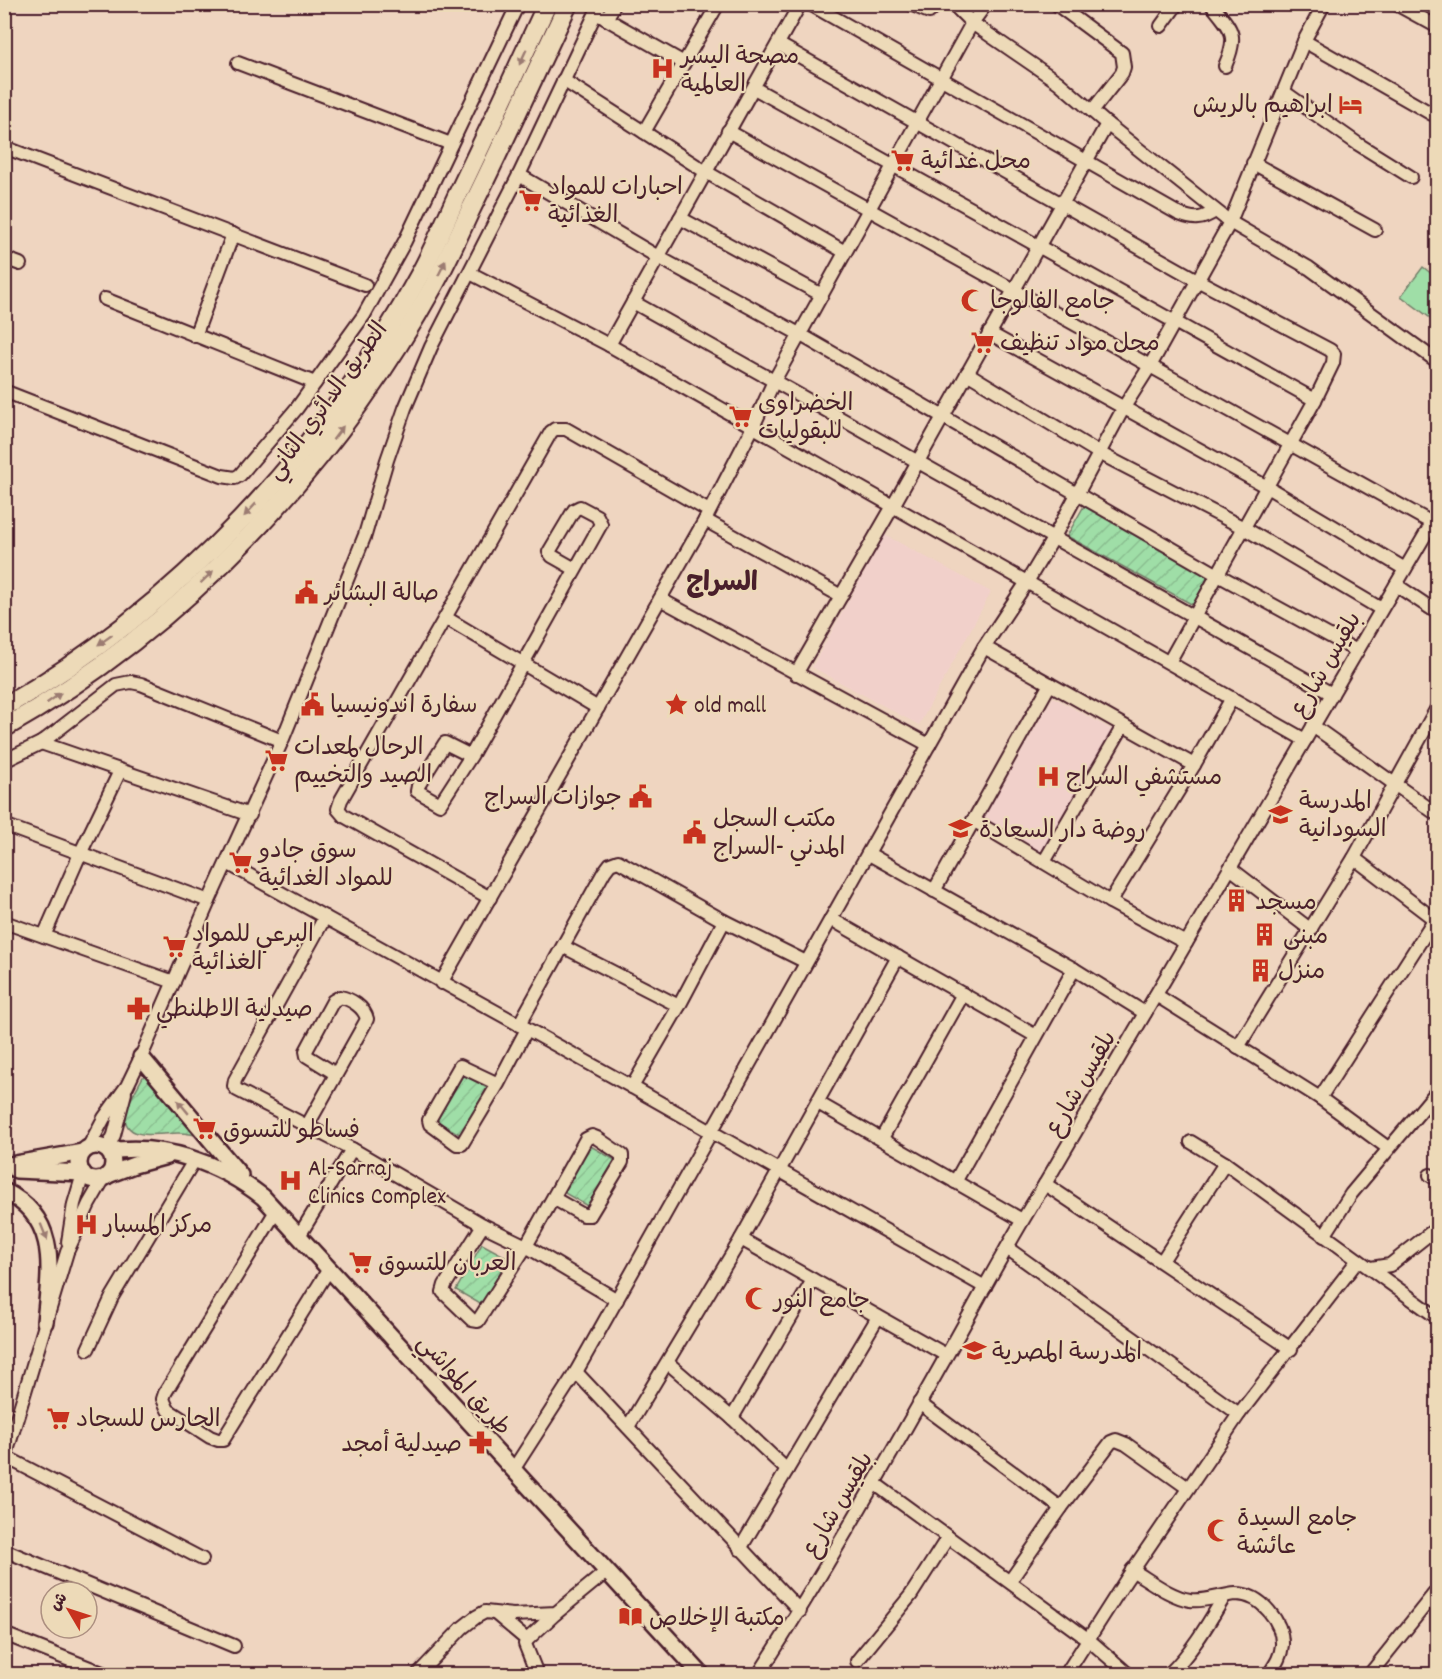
<svg xmlns="http://www.w3.org/2000/svg" width="1442" height="1679" viewBox="0 0 1442 1679" font-family="Dekko,'Playpen Sans Arabic',sans-serif">
<style>
.built{fill:#f1d0ca}
.garden{fill:url(#garden-furrows);stroke:#747e69;stroke-width:1.5}
.pitch{fill:#9fdea7;stroke:#747e69;stroke-width:1.5}
.lines{fill:none;stroke-linecap:round;stroke-linejoin:round}
.minor-casing{stroke:#4a1f2b;stroke-width:16}
.major-casing{stroke:#4a1f2b;stroke-width:20}
.highway-casing{stroke:#4a1f2b;stroke-width:22}
.minor{stroke:#eddab8;stroke-width:12}
.major{stroke:#eddab8;stroke-width:15}
.highway{stroke:#eddab8;stroke-width:18}
.oneway{fill:#9c7c72}
.labels{text-anchor:middle;stroke-width:4.5;stroke-linejoin:round;paint-order:stroke}
.poi-label{font-size:24px;fill:#4a1f2b;stroke:#eddab8;text-anchor:start}
.street-label{font-size:24px;fill:#4a1f2b;stroke:#eddab8}
.quarter-label{font-size:27px;font-weight:bold;fill:#4a1f2b;stroke:#eddab8}
</style>
<defs>
<pattern id="garden-furrows" width="10" height="10" patternUnits="userSpaceOnUse" patternTransform="scale(1.5)"><rect width="10" height="10" fill="#9fdea7"/><path d="M-1 1l2-2M0 10L10 0M9 11l2-2" fill="none" stroke="#8abe90"/></pattern>
</defs>
<rect width="100%" height="100%" fill="#efd5c0"/>
<filter id="ink" filterUnits="userSpaceOnUse"><feTurbulence type="fractalNoise" baseFrequency=".0167" numOctaves="2"/><feDisplacementMap in="SourceGraphic" scale="12" xChannelSelector="R" yChannelSelector="G"/><feConvolveMatrix kernelMatrix="1 2 1 2 8 2 1 2 1" color-interpolation-filters="sRGB"/></filter>
<g filter="url(#ink)">
<g class="built">
<path d="M885 535 991 592 919 725 812 667Z"/>
<path d="M1053 697 1114 731 1043 855 982 821Z"/>
</g>
<g class="garden">
<path d="M1084 506 1209 575 1193 605 1067 536Z"/>
<path d="M148 1068 206 1138C197 1135 188 1133 178 1133 162 1133 123 1143 125 1114 126 1106 143 1077 148 1068Z"/>
<path d="M461 1073 487 1088 461 1135 435 1120Z"/>
<path d="M589 1145 615 1160 589 1207 563 1192Z"/>
<path d="M482 1244 508 1258 482 1305 456 1290Z"/>
</g>
<path class="pitch" d="M1423 267 1437 278V323L1401 296Z"/>
<g class="lines">
<defs>
<g id="minor">
<path d="M810 4 1179 214C1194 220 1202 220 1215 211"/>
<path d="M910 4 929 12 937 4"/>
<path d="M953 4 972 23 1058 82 1107 124 1230 222 1309 268 1438 362"/>
<path d="M1056 4 1122 53 1124 67 1122 73 1092 111"/>
<path d="M1211 4C1232 30 1239 34 1225 66"/>
<path d="M1396 4 1438 27"/>
<path d="M596 13 684 63"/>
<path d="M606 19 615 4"/>
<path d="M1161 26 1177 4"/>
<path d="M1304 41 1432 114"/>
<path d="M778 44 1197 280 1330 350 1334 354 1333 363 1315 400 1169 662"/>
<path d="M238 63 451 144"/>
<path d="M563 80 706 172 845 252"/>
<path d="M754 88 1315 400"/>
<path d="M1284 92 1358 144 1411 177"/>
<path d="M728 131 1432 523"/>
<path d="M644 132 718 4"/>
<path d="M4 147 365 285"/>
<path d="M1253 163 1375 230"/>
<path d="M519 175 658 257 801 335 1218 575 1357 651"/>
<path d="M680 218 822 295"/>
<path d="M4 258 20 264"/>
<path d="M470 273 609 345 1305 740"/>
<path d="M105 299 315 383"/>
<path d="M633 302 1332 694"/>
<path d="M989 333 1267 487 1405 569"/>
<path d="M195 336 233 234"/>
<path d="M609 345 800 4"/>
<path d="M967 373 1099 453 1244 528 1381 609"/>
<path d="M4 391 222 476 235 478 240 475 297 408 364 315 405 241 518 4"/>
<path d="M705 520 841 596"/>
<path d="M1396 585 1438 613"/>
<path d="M660 599 929 745"/>
<path d="M446 618 598 708"/>
<path d="M984 647 1194 765"/>
<path d="M796 674 893 506 1107 124"/>
<path d="M1313 726 1438 815"/>
<path d="M41 743 250 815"/>
<path d="M471 756 445 743 418 786 417 791 440 804 471 756 601 524 597 516 580 507 574 510 549 552 552 556 575 569"/>
<path d="M4 761 41 743 116 685 131 682 141 684 282 741"/>
<path d="M973 820 1110 902 1186 943"/>
<path d="M4 825 209 901"/>
<path d="M869 854 1074 969 1145 1013"/>
<path d="M1354 858 1438 922"/>
<path d="M1044 862 1123 726"/>
<path d="M227 863 632 1087 985 1287"/>
<path d="M1230 868 1311 930"/>
<path d="M934 891 1050 684"/>
<path d="M490 898 344 816 338 809 341 800 551 432 555 429H566L709 511"/>
<path d="M1110 902 1194 765 1232 698"/>
<path d="M325 917 235 1080 234 1086 237 1090 352 1149 483 1225 526 1246 617 1300"/>
<path d="M831 919 1036 1036"/>
<path d="M4 922 174 982"/>
<path d="M44 936 80 854 120 771"/>
<path d="M564 947 679 1006"/>
<path d="M441 983 705 520 753 427 774 381 972 23 986 4"/>
<path d="M1156 995 1320 1098 1388 1148"/>
<path d="M519 1025 604 872 610 864 618 861 724 921 806 962"/>
<path d="M1238 1047 1354 858 1438 706"/>
<path d="M498 1084 460 1066 429 1120 430 1124 457 1144H462L498 1084 527 1029"/>
<path d="M632 1087 679 1006 724 921"/>
<path d="M1320 1098 1434 920"/>
<path d="M818 1103 1022 1220"/>
<path d="M307 1126 365 1023 367 1019C364 1007 351 999 340 997L333 1001 306 1051 307 1056 336 1074"/>
<path d="M882 1138 963 994"/>
<path d="M1191 1142 1225 1163 1438 1318"/>
<path d="M88 1148 104 1118 127 1086 141 1057 209 901 282 741 365 535 387 460 405 408 431 347 519 175 600 4"/>
<path d="M107 1150 114 1135 125 1093"/>
<path d="M1430 1175 1438 1180"/>
<path d="M955 1182 1074 969"/>
<path d="M1045 1184 1291 1349"/>
<path d="M276 1211 165 1393 163 1399 168 1410 210 1437 218 1440H223L329 1269"/>
<path d="M483 1225 445 1285 443 1292 472 1320 478 1321 526 1246 586 1139 592 1136 597 1138 622 1155V1162L590 1215H583L553 1198"/>
<path d="M299 1236 352 1149"/>
<path d="M1324 1236 1351 1194 1438 1090"/>
<path d="M741 1239 946 1355"/>
<path d="M68 1242 74 1204 83 1174"/>
<path d="M1007 1248 1239 1414"/>
<path d="M1162 1261 1225 1163"/>
<path d="M1371 1268 1390 1265 1438 1227"/>
<path d="M88 1349 112 1297 195 1159"/>
<path d="M668 1363 732 1418 787 1470"/>
<path d="M576 1372 800 1611"/>
<path d="M919 1403 1061 1508"/>
<path d="M732 1418 813 1280"/>
<path d="M628 1427 741 1239 898 957"/>
<path d="M6 1457 202 1559"/>
<path d="M4 1461 67 1252 89 1204 104 1178"/>
<path d="M513 1470 576 1372 984 647 1027 582 1054 537 1124 407 1150 366 1230 222 1304 41 1324 4"/>
<path d="M874 1483 1089 1640 1128 1674"/>
<path d="M740 1549 878 1317"/>
<path d="M4 1550 234 1646"/>
<path d="M1132 1570C1149 1580 1170 1597 1190 1600 1206 1602 1221 1595 1236 1594 1261 1594 1283 1622 1282 1645 1281 1657 1275 1665 1269 1674"/>
<path d="M1010 1581 1061 1508 1111 1442 1116 1440 1126 1444 1188 1488"/>
<path d="M496 1614 527 1640"/>
<path d="M4 1634 105 1674"/>
<path d="M857 1661 911 1595 948 1537"/>
<path d="M418 1674 462 1628 476 1617 485 1612 513 1615 556 1613 606 1572"/>
<path d="M537 1674 525 1644 527 1640 556 1613"/>
<path d="M759 1674C826 1570 887 1461 948 1353 980 1297 1010 1238 1045 1184L1438 513"/>
<path d="M1066 1674 1126 1580 1239 1414 1358 1260"/>
<path d="M1169 1674C1192 1652 1208 1624 1224 1597"/>
<path d="M1370 1674 1438 1589"/>
</g>
<g id="major">
<path d="M141 1057 240 1175"/>
<circle cx="96" cy="1163" r="17"/>
<path d="M109 1151C164 1143 220 1163 263 1197L701 1674"/>
<path d="M4 1166 83 1152"/>
<path d="M16 1170 83 1173"/>
<path d="M108 1175 134 1165 167 1156"/>
<path d="M4 1191C60 1218 50 1270 45 1322"/>
</g>
<g id="highway">
<path d="M4 707C177 608 325 450 419 276 433 251 444 224 456 198 487 134 517 69 547 4"/>
<path d="M4 728C185 626 334 466 434 285 447 261 458 237 469 213 503 144 535 74 568 4"/>
</g>
</defs>
<use href="#minor" class="minor-casing"/>
<use href="#major" class="major-casing"/>
<use href="#highway" class="highway-casing"/>
<use href="#minor" class="minor"/>
<use href="#major" class="major"/>
<use href="#highway" class="highway"/>
</g>
<defs><path id="oneway-solid" d="M-6-.8H1V-3.2L6.5 0L1 3.2V.8H-6Z" transform="scale(1.5)"/></defs>
<g class="oneway">
<use href="#oneway-solid" transform="translate(523 57) rotate(115)"/>
<use href="#oneway-solid" transform="translate(442 268) rotate(-64)"/>
<use href="#oneway-solid" transform="translate(338 433) rotate(-53)"/>
<use href="#oneway-solid" transform="translate(250 510) rotate(133)"/>
<use href="#oneway-solid" transform="translate(207 577) rotate(-44)"/>
<use href="#oneway-solid" transform="translate(105 640) rotate(145)"/>
<use href="#oneway-solid" transform="translate(54 698) rotate(-35)"/>
<use href="#oneway-solid" transform="translate(183 1107) rotate(-130)"/>
<use href="#oneway-solid" transform="translate(44 1232) rotate(68)"/>
</g>
</g>
<defs>
<symbol id="hospital-bare" viewBox="-9 -9 18 18"><path d="M-5-5h3v3.5h4V-5h3V5h-3V1.5h-4V5h-3Z" fill="#c8321e" stroke="#eddab8" stroke-width="2.5" paint-order="stroke"/></symbol>
<symbol id="hotel-bare" viewBox="-9 -9 18 18"><path d="M-6-4.5h1.5V1H6V5H4.5V3h-9V5H-6ZM-4 0a1.8 1.8 0 1 1 3.6 0ZM.5 0V-2.5h3Q6-2.5 6 0Z" fill="#c8321e" stroke="#eddab8" stroke-width="2.5" paint-order="stroke"/></symbol>
<symbol id="supermarket-bare" viewBox="-9 -9 18 18"><path d="M-6-5.5h2.5l.6 2H6L4.5 2H-2.5L-4.4-4H-6ZM-1.5 3.2a1.3 1.3 0 1 0 .1 0ZM3 3.2a1.3 1.3 0 1 0 .1 0Z" fill="#c8321e" stroke="#eddab8" stroke-width="2.5" paint-order="stroke"/></symbol>
<symbol id="mosque-bare" viewBox="-9 -9 18 18"><path d="M3.5-4.9A6 6 0 1 0 3.5 4.9A5 5 0 1 1 3.5-4.9Z" fill="#c8321e" stroke="#eddab8" stroke-width="2.5" paint-order="stroke"/></symbol>
<symbol id="civic-bare" viewBox="-9 -9 18 18"><path d="M-.6-6.5H3V-4.5H.6V-3L4-1V1h2V6H-6V1h2V-1L-.6-3ZM-1.2 2.5V6h2.4V2.5Z" fill="#c8321e" stroke="#eddab8" stroke-width="2.5" paint-order="stroke"/></symbol>
<symbol id="sight-bare" viewBox="-9 -9 18 18"><path d="M0-6L1.8-2.2L6-1.7L2.9 1.2L3.7 5.4L0 3.3L-3.7 5.4L-2.9 1.2L-6-1.7L-1.8-2.2Z" fill="#c8321e" stroke="#eddab8" stroke-width="2.5" paint-order="stroke"/></symbol>
<symbol id="school-bare" viewBox="-9 -9 18 18"><path d="M0-5L7-2L0 1L-7-2ZM-4 1L0 2.5L4 1V4Q0 6-4 4Z" fill="#c8321e" stroke="#eddab8" stroke-width="2.5" paint-order="stroke"/></symbol>
<symbol id="building-bare" viewBox="-9 -9 18 18"><path d="M-4-6H4V6H1V3H-1V6H-4ZM-2.5-4.3h1.7v1.8h-1.7ZM.8-4.3h1.7v1.8H.8ZM-2.5-1h1.7V.8h-1.7ZM.8-1h1.7V.8H.8Z" fill="#c8321e" stroke="#eddab8" stroke-width="2.5" paint-order="stroke"/></symbol>
<symbol id="pharmacy-bare" viewBox="-9 -9 18 18"><path d="M-2-6h4v4h4v4h-4v4h-4v-4h-4v-4h4Z" fill="#c8321e" stroke="#eddab8" stroke-width="2.5" paint-order="stroke"/></symbol>
<symbol id="library-bare" viewBox="-9 -9 18 18"><path d="M-6-4Q-3-5.5-.7-3.5V5Q-3 3-6 4ZM6-4Q3-5.5 .7-3.5V5Q3 3 6 4Z" fill="#c8321e" stroke="#eddab8" stroke-width="2.5" paint-order="stroke"/></symbol>
</defs>
<g fill-rule="evenodd">
<use href="#hospital-bare" x="646" y="52" width="33" height="33"/>
<use href="#hotel-bare" x="1334" y="88" width="33" height="33"/>
<use href="#supermarket-bare" x="886" y="144" width="33" height="33"/>
<use href="#supermarket-bare" x="514" y="184" width="33" height="33"/>
<use href="#mosque-bare" x="956" y="284" width="33" height="33"/>
<use href="#supermarket-bare" x="966" y="326" width="33" height="33"/>
<use href="#supermarket-bare" x="724" y="400" width="33" height="33"/>
<use href="#civic-bare" x="290" y="576" width="33" height="33"/>
<use href="#civic-bare" x="296" y="688" width="33" height="33"/>
<use href="#sight-bare" x="660" y="688" width="33" height="33"/>
<use href="#supermarket-bare" x="260" y="744" width="33" height="33"/>
<use href="#hospital-bare" x="1032" y="760" width="33" height="33"/>
<use href="#civic-bare" x="624" y="780" width="33" height="33"/>
<use href="#school-bare" x="1264" y="798" width="33" height="33"/>
<use href="#school-bare" x="944" y="812" width="33" height="33"/>
<use href="#civic-bare" x="678" y="816" width="33" height="33"/>
<use href="#supermarket-bare" x="224" y="846" width="33" height="33"/>
<use href="#building-bare" x="1220" y="884" width="33" height="33"/>
<use href="#building-bare" x="1248" y="918" width="33" height="33"/>
<use href="#supermarket-bare" x="158" y="930" width="33" height="33"/>
<use href="#building-bare" x="1244" y="954" width="33" height="33"/>
<use href="#pharmacy-bare" x="122" y="992" width="33" height="33"/>
<use href="#supermarket-bare" x="188" y="1112" width="33" height="33"/>
<use href="#hospital-bare" x="274" y="1164" width="33" height="33"/>
<use href="#hospital-bare" x="70" y="1208" width="33" height="33"/>
<use href="#supermarket-bare" x="344" y="1246" width="33" height="33"/>
<use href="#mosque-bare" x="740" y="1282" width="33" height="33"/>
<use href="#school-bare" x="958" y="1334" width="33" height="33"/>
<use href="#supermarket-bare" x="42" y="1402" width="33" height="33"/>
<use href="#pharmacy-bare" x="464" y="1426" width="33" height="33"/>
<use href="#mosque-bare" x="1202" y="1514" width="33" height="33"/>
<use href="#library-bare" x="614" y="1600" width="33" height="33"/>
</g>
<g class="labels">
<g class="poi-label">
<text x="681" y="63">مصحة اليسر<tspan x="681" dy="28">العالمية</tspan></text>
<text x="1333" y="112" text-anchor="end">ابراهيم بالريش</text>
<text x="921" y="168">محل غدائية</text>
<text x="548" y="194">احبارات للمواد<tspan x="548" dy="28">الغذائية</tspan></text>
<text x="990" y="308">جامع الفالوجا</text>
<text x="1000" y="350">محل مواد تنظيف</text>
<text x="758" y="410">الخضراوى<tspan x="758" dy="28">للبقوليات</tspan></text>
<text x="325" y="600">صالة البشائر</text>
<text x="330" y="712">سفارة اندونيسيا</text>
<text x="694" y="712">old mall</text>
<text x="294" y="754">الرحال لمعدات<tspan x="294" dy="28">الصيد والتخييم</tspan></text>
<text x="1066" y="784">مستشفي السراج</text>
<text x="622" y="804" text-anchor="end">جوازات السراج</text>
<text x="1299" y="808">المدرسة<tspan x="1299" dy="28">السودانية</tspan></text>
<text x="713" y="826">مكتب السجل<tspan x="713" dy="28">المدني -السراج</tspan></text>
<text x="979" y="837">روضة دار السعادة</text>
<text x="259" y="857">سوق جادو<tspan x="259" dy="28">للمواد الغدائية</tspan></text>
<text x="1255" y="909">مسجد</text>
<text x="192" y="941">البرعي للمواد<tspan x="192" dy="28">الغذائية</tspan></text>
<text x="1283" y="943">مبنى</text>
<text x="1278" y="978">منزل</text>
<text x="156" y="1016">صيدلية الاطلنطي</text>
<text x="223" y="1137">فساطو للتسوق</text>
<text x="308" y="1175">Al-Sarraj<tspan x="308" dy="28">Clinics Complex</tspan></text>
<text x="104" y="1232">مركز المسبار</text>
<text x="378" y="1270">العربان للتسوق</text>
<text x="774" y="1307">جامع النور</text>
<text x="992" y="1359">المدرسة المصرية</text>
<text x="76" y="1426">الحارس للسجاد</text>
<text x="462" y="1451" text-anchor="end">صيدلية أمجد</text>
<text x="1237" y="1525">جامع السيدة<tspan x="1237" dy="28">عائشة</tspan></text>
<text x="649" y="1625">مكتبة الإخلاص</text>
</g>
<g class="street-label">
<text transform="translate(326 400) rotate(-54)" y="8">الطريق الدائري الثاني</text>
<text transform="translate(1325 664) rotate(-60)" y="8">بلقيس شارع</text>
<text transform="translate(1080 1083) rotate(-60)" y="8">بلقيس شارع</text>
<text transform="translate(465 1384) rotate(48)" y="8">طريق المواشي</text>
<text transform="translate(837 1504) rotate(-60)" y="8">بلقيس شارع</text>
</g>
<g class="quarter-label">
<text x="722" y="590">السراج</text>
</g>
</g>
<rect width="1442" height="1679" fill="none" stroke="#eddab8" stroke-width="24"/>
<rect x="12" y="12" width="1418" height="1655" fill="none" stroke="#4a1f2b" stroke-width="2" filter="url(#ink)"/>
<g transform="translate(69 1610) rotate(309)"><circle r="28" fill="#eddab8" stroke="#ac8f80" stroke-width="1.5"/>
<path d="M0-4.5L10 22L0 15L-10 22Z" fill="#c8321e"/>
<text y="-9" font-size="16" font-weight="bold" text-anchor="middle" fill="#4a1f2b">ش</text>
</g>
</svg>
